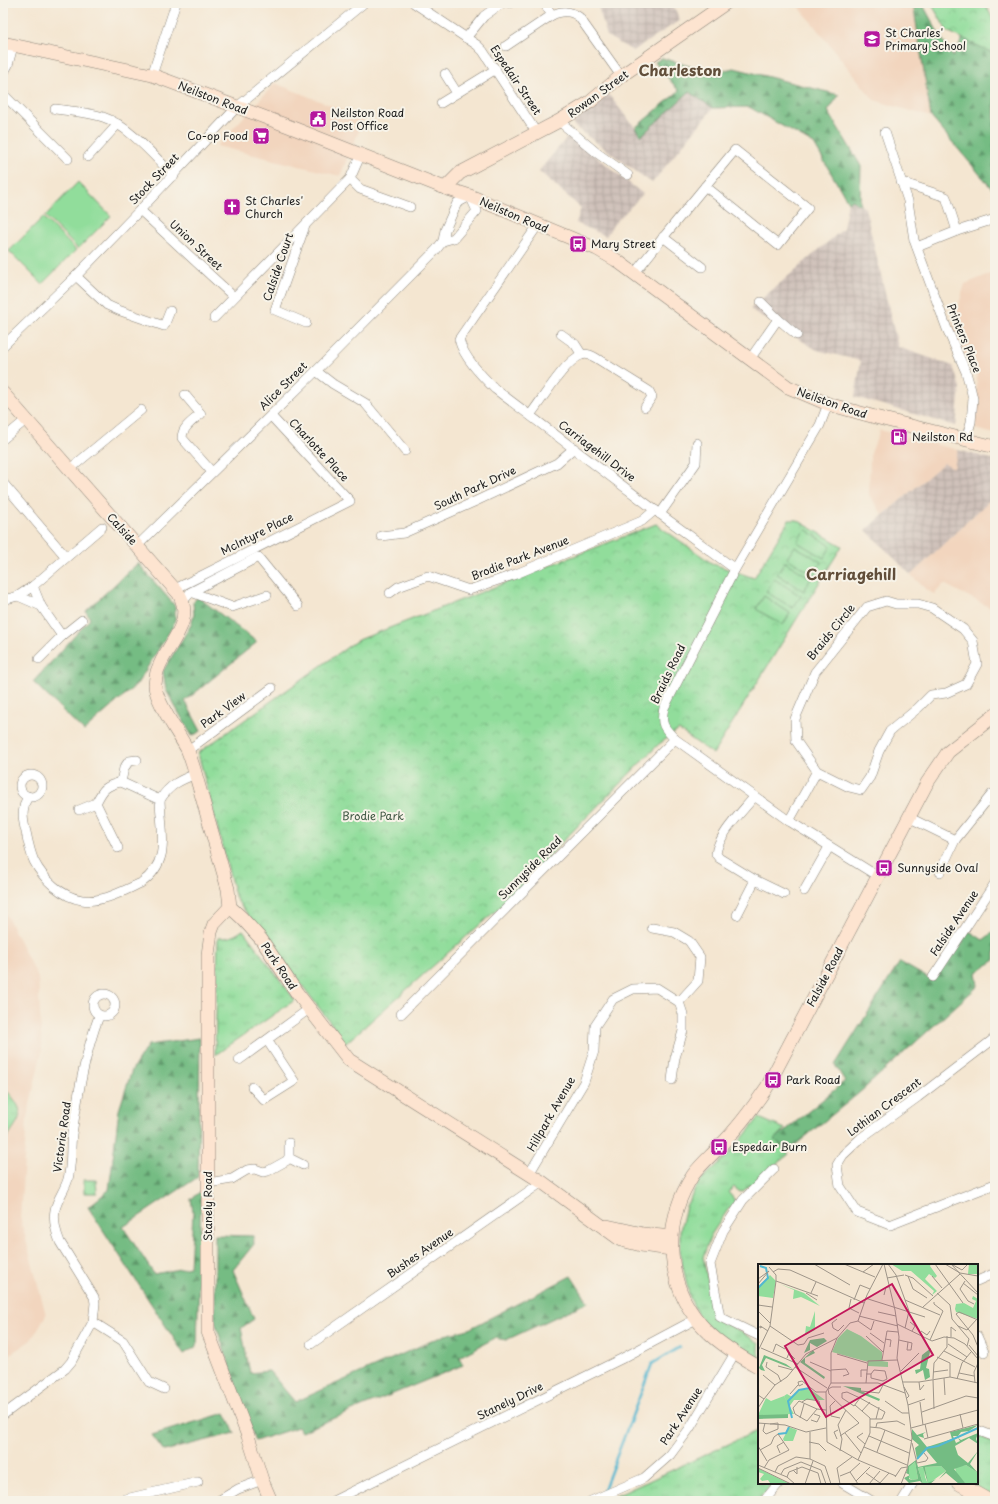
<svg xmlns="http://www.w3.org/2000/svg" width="998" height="1504" viewBox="0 0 998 1504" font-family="'Playpen Sans',sans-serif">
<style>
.built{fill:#f2d5be}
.industrial{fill:url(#industrial-grid)}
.grass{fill:url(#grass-tufts);stroke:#567c5c}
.forest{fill:url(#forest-firs);stroke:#486c50}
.park{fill:url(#park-crowns);stroke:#567c5c}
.pitch{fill:#91dd9b;stroke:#567c5c}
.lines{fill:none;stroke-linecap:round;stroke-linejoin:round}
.stream{stroke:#53b8d1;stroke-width:2.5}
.street-casing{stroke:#888176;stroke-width:10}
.secondary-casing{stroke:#888176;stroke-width:14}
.street{stroke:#fff;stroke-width:9}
.secondary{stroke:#fde4d0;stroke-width:13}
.labels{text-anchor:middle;stroke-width:4;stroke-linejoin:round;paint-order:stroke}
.poi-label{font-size:11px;fill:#1c1c1c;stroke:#f7f3e8;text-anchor:start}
.street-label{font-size:11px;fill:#1c1c1c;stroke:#f7f3e8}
.park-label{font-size:11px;fill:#3f5642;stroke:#f7f3e8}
.district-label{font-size:15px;font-weight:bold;fill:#614e3a;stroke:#f7f3e8}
.inset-river{fill:none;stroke:#53b8d1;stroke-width:2}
.inset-road{fill:none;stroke:#9e9589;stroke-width:1}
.view{fill:#c2185b;fill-opacity:0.15;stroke:#c2185b;stroke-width:2}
.inset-edge{fill:none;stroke:#1c1c1c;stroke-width:2}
</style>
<defs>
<pattern id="industrial-grid" width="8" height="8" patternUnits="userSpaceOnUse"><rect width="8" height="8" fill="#cfc1ba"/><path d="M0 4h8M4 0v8" fill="none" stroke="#b1a59f"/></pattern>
<pattern id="grass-tufts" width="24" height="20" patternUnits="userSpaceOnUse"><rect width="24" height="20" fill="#91dd9b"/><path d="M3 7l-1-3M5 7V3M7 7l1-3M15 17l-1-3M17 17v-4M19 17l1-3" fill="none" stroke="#7cbd85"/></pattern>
<pattern id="forest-firs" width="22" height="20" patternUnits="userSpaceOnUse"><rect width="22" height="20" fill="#74bc83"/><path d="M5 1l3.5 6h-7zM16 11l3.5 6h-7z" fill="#5e986a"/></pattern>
<pattern id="park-crowns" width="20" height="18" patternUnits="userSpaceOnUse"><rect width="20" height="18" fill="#91dd9b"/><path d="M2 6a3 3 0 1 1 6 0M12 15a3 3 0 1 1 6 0" fill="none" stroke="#7cbd85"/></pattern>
</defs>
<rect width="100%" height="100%" fill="#f7f3e8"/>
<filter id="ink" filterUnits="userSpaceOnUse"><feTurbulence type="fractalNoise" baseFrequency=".025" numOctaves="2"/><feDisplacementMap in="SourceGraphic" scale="8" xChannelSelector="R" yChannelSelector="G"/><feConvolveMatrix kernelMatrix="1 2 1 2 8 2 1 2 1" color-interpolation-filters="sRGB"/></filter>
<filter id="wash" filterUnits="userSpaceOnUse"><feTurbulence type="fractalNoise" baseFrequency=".012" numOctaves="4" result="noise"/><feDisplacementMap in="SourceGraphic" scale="16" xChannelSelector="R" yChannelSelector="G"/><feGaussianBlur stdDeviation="0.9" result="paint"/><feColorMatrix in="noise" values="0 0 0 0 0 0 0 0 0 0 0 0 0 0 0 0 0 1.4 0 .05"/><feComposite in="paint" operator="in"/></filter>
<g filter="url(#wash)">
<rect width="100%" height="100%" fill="#f4e6d1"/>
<g class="built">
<path d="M796 3H913L931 117 874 100Z"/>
<path d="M275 83 364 119 340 176 217 146Z"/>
<path d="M995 272V434L975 429 977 375 950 334 965 284Z"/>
<path d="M880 430 958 450 954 469 944 463 883 515 869 495 870 456Z"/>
<path d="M995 495V610L944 584 934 594 927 590 911 575Z"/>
<path d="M3 908 38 978 42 1050 27 1118 20 1217 46 1315 31 1340 3 1359Z"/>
</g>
<g class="industrial">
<path d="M597 3H672L680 20 633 51 607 36Z"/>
<path d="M689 92 713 108 652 183 575 127 573 123 608 94 641 135Z"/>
<path d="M569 135 643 194 613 225 606 236 576 223 581 208 539 171Z"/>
<path d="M852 200 865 208 898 347 953 366 960 388 956 426 855 397 861 361 817 350 750 309 843 229 848 202Z"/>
<path d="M958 450 995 460V495L911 575 866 530 944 463 954 468Z"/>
</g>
<g class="grass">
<path d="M243 930 295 1000 215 1055 218 938C230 938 233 937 243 930Z"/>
<path d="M3 1087C32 1116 18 1117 3 1145Z"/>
<path d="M759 1118 785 1129 775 1140 789 1154 743 1191 740 1192 734 1187 728 1192 734 1199 735 1205 729 1208 711 1235 703 1257 715 1316 759 1343V1363L716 1335 699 1317 690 1298 680 1254V1231L686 1206 699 1182 731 1152Z"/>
<path d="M759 1430V1483H772L758 1501H605Z"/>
<path d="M977 1435 995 1443V1498L969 1483H977Z"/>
</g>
<g class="forest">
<path d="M913 3H922L936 29 953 57 963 38 995 54 994 191 931 117Z"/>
<path d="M662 58 713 73 734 68 839 95 828 111 861 166 860 205 852 200 848 202 814 144 749 107 713 108 689 92 641 136 635 128 679 91 655 62Z"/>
<path d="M138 563 175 606V619L173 626 137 684 84 731 33 682 90 619 86 611Z"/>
<path d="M198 597 257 642 185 701 201 731 192 736 166 690 163 671 191 625 194 614 193 602Z"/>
<path d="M969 931 983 940 995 931V960L976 973 978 986 859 1093 789 1150 774 1140 845 1081 835 1065 900 962 933 981Z"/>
<path d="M200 1038 198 1177 123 1227 154 1274 190 1267 193 1212 191 1199 201 1191 197 1346 184 1354 88 1207 109 1190 119 1110 132 1070 148 1045Z"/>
<path d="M215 1235 253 1236 254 1244 233 1270 254 1319 241 1328 250 1373 269 1371 295 1402 445 1335 469 1329 571 1276 588 1302 506 1340 495 1338 459 1357 463 1365 301 1432 298 1427 255 1441 215 1322Z"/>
<path d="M225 1413 235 1433 164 1451 152 1435Z"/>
</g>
<g class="park">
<path d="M931 3H985L995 24V49L991 52 947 31Z"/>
<path d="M789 520H797L842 546 713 754 679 730 659 744 558 846 518 891 346 1043 236 899 198 753 356 641 656 524 713 564 754 578Z"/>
<path d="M84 1180H96L97 1193H84Z"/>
</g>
<g class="pitch">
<path d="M78 182 111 216 78 249 45 216Z"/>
<path d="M43 217 76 250 42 284 9 251Z"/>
<path d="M805 529 831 546 824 558 797 542Z"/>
<path d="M795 546 821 562 814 575 787 558Z"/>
<path d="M785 562 811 578 804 591 777 574Z"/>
<path d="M774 579 801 596 793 608 766 592Z"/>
<path d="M764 596 790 613 783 625 756 609Z"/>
</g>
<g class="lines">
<path class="stream" d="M603 1492 652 1364 680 1347"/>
</g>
</g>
<g filter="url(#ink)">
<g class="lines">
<defs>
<g id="street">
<path d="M414 3 477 45 483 51 536 132"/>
<path d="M510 3H511"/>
<path d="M544 3 552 15"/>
<path d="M466 38 484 16 502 3"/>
<path d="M506 46 552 15C562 11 570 10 579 17L621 76"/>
<path d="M3 74 8 65 13 46"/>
<path d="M445 74 457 93"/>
<path d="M152 75 176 3"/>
<path d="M3 94 68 159"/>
<path d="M441 103 496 69"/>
<path d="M55 109C71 111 88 112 103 117 128 125 155 157 174 176"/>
<path d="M559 121 597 153 628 175"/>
<path d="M885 132 908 201 914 240 947 329 966 372 971 390 973 399 971 422 966 439"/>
<path d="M88 157 118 124"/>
<path d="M350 179 360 189 410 207"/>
<path d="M901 182 946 197 957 231"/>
<path d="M140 210 234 297"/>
<path d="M538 225 459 339C463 357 482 376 495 389L660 514 735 569"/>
<path d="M305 226 275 310 306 323"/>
<path d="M663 237 702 267"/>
<path d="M917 247 957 231 995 219"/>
<path d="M634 274C667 232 701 191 735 150L808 208 778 245 705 186"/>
<path d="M76 276 107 305 118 310 164 326 170 311"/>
<path d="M761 302 778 319 797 335"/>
<path d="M214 318 350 179 361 154"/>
<path d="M561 334 575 344 582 355"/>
<path d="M3 346 76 276 140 210 237 107 364 3"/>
<path d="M750 359 778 319"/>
<path d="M316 371 333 384 365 403 405 451"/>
<path d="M185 395 201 414C194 420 182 427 182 438L212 472"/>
<path d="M828 404 820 425 735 569 664 708C660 724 664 728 675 739L789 821 879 877"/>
<path d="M530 415C542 400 564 362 581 355 586 353 591 355 596 358L649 391 652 397 645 407"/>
<path d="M3 439 27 419"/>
<path d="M70 469 141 410"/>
<path d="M3 483 66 557"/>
<path d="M660 514 696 463 697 443"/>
<path d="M381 536 404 533 474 502 557 463 574 448"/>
<path d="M137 546 316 371 436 250 443 241 445 230 457 203 470 196 477 211 454 238 443 241"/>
<path d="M175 589 350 501 271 416"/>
<path d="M191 592 232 607 267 595"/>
<path d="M390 593 398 587 428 576 469 590 516 574 642 521 655 510"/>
<path d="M18 596 41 606 33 586"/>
<path d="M3 600 18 596 33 586 102 527"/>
<path d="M183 601 191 592 258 557 298 606"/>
<path d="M41 606 62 636 82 620"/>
<path d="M39 659 62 636"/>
<path d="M187 751 272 688"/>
<circle cx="31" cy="786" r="11"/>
<path d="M28 796C26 800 24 804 24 808 22 815 24 825 26 832 28 842 30 852 34 861 43 879 62 897 82 900 102 903 123 891 141 883 172 861 161 833 160 800L121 782 124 768 129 761 137 760"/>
<path d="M754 797C742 812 718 835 716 854L719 858 755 880 784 894"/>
<path d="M160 800C169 785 180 780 196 774"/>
<path d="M79 810 96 803"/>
<path d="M910 818 955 840"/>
<path d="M789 821 817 771 796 741 795 719 815 672 867 607 886 601 896 604H918L932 608 963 629 973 641 977 664 966 684 946 693 931 695 918 708 890 731 879 751 870 777 861 790 849 787 817 771"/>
<path d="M118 848 96 803C103 789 105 786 121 782"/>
<path d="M940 872 955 840 992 794"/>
<path d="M804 891 829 847"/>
<path d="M737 915 755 880"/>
<path d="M652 928 674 932 689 941 700 957 698 981 679 1002"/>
<path d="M933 977 995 883"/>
<circle cx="104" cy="1005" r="11"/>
<path d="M401 1014 675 739"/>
<path d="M995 1038 918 1097 861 1138 843 1155 837 1165 840 1186 857 1212 890 1225 995 1184"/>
<path d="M239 1060 309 1009"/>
<path d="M252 1087 264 1100 294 1081 267 1040"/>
<path d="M289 1143V1158L303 1165"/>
<path d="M529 1174 584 1082 594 1051 595 1026 613 999 633 989 657 988 679 1002 683 1014V1031L675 1058 672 1080"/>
<path d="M208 1183 232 1179 247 1170 255 1169 263 1172 268 1171 286 1161 289 1158"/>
<path d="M977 1281 995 1273"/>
<path d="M93 1322 123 1341 149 1382 164 1389"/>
<path d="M759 1336 720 1317 710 1264 723 1231 743 1200 774 1169"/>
<path d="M977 1336 984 1352"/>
<path d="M311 1344 542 1182"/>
<path d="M3 1415 65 1369 71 1362 93 1322 95 1303 94 1297 60 1242C56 1232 53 1221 55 1210 57 1199 65 1190 68 1179 72 1165 70 1148 72 1134 78 1094 85 1053 99 1016"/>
<path d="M977 1430 995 1437"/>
<path d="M842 1483 872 1501"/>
<path d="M117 1501 198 1482"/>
<path d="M218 1501 238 1489 262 1480"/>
<path d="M333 1501 621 1359 696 1319"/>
<path d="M591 1501 644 1478 670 1455 690 1428 735 1353"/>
<path d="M764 1501 779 1483"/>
<path d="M902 1501 913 1483"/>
</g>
<g id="secondary">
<path d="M3 43 152 75 288 126 445 188 470 196 597 249 616 260 788 387 828 404 875 417 995 447"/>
<path d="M445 188 460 173 559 121 590 102 621 76 726 3"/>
<path d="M3 393 179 594C195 623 167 644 158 669 156 673 156 679 155 684 154 699 179 734 187 749 190 756 192 763 194 769L228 889 230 907 242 918 261 939 297 993 349 1060 542 1182 621 1240 641 1245 671 1249"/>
<path d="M230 907 214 924 211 932 208 955V1332L248 1436 262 1480 271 1501"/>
<path d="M607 1226 643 1234 671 1237"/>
<path d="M759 1367C741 1357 722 1346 707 1331 665 1289 661 1224 693 1175 701 1164 711 1156 720 1146 739 1127 752 1109 767 1087L927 783 948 752 995 715"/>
<path d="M958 1483 990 1501"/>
</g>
</defs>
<use href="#street" class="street-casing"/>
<use href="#secondary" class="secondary-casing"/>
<use href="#street" class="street"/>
<use href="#secondary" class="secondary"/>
</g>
</g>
<defs>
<symbol id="school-square" viewBox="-11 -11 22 22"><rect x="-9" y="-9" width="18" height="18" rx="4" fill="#b5179e" stroke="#f7f3e8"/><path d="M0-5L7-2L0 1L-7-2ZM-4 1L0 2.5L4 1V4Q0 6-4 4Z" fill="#fff"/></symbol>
<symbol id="civic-square" viewBox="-11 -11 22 22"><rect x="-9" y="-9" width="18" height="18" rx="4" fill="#b5179e" stroke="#f7f3e8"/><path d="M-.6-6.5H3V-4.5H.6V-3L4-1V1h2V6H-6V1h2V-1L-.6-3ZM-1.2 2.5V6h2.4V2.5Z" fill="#fff"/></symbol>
<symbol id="supermarket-square" viewBox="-11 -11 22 22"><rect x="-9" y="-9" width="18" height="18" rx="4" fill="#b5179e" stroke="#f7f3e8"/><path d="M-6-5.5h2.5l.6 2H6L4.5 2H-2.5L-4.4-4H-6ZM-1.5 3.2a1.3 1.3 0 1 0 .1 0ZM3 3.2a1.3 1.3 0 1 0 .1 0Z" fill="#fff"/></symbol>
<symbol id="church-square" viewBox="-11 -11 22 22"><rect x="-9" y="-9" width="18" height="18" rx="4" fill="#b5179e" stroke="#f7f3e8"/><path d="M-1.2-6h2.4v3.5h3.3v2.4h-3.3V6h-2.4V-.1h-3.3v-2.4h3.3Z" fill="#fff"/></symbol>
<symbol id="bus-square" viewBox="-11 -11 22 22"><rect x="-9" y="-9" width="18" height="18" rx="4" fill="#b5179e" stroke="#f7f3e8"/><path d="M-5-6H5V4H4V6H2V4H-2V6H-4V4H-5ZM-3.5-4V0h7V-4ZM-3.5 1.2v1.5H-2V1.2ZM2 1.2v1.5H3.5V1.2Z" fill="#fff"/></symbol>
<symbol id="fuel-square" viewBox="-11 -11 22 22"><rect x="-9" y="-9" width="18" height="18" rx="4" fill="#b5179e" stroke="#f7f3e8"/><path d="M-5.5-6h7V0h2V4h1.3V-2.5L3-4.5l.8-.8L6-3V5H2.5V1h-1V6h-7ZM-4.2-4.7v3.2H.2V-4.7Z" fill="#fff"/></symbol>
</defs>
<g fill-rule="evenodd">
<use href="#school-square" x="862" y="29" width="20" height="20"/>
<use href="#civic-square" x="308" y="109" width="20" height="20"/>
<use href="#supermarket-square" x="251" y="126" width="20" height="20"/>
<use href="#church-square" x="222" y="197" width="20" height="20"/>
<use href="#bus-square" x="568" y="234" width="20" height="20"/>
<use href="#fuel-square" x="889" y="427" width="20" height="20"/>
<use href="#bus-square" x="874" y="858" width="20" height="20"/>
<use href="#bus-square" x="763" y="1070" width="20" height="20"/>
<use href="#bus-square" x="709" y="1137" width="20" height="20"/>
</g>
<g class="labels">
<g class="poi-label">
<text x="885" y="37">St Charles'<tspan x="885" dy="13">Primary School</tspan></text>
<text x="331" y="117">Neilston Road<tspan x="331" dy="13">Post Office</tspan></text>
<text x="248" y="140" text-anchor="end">Co-op Food</text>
<text x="245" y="205">St Charles'<tspan x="245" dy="13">Church</tspan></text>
<text x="591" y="248">Mary Street</text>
<text x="912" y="441">Neilston Rd</text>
<text x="897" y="872">Sunnyside Oval</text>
<text x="786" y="1084">Park Road</text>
<text x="732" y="1151">Espedair Burn</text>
</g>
<g class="street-label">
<text transform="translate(516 80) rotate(56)" y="4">Espedair Street</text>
<text transform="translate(598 94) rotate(-36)" y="4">Rowan Street</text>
<text transform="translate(213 98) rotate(21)" y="4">Neilston Road</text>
<text transform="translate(154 179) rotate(-46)" y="4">Stock Street</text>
<text transform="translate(514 215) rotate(23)" y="4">Neilston Road</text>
<text transform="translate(196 245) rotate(43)" y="4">Union Street</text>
<text transform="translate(278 267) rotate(-71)" y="4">Calside Court</text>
<text transform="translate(964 338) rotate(68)" y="4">Printers Place</text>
<text transform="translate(283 386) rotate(-45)" y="4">Alice Street</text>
<text transform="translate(832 403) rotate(19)" y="4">Neilston Road</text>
<text transform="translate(319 450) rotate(47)" y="4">Charlotte Place</text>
<text transform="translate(597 451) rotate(37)" y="4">Carriagehill Drive</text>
<text transform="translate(475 488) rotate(-25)" y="4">South Park Drive</text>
<text transform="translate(122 529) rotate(48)" y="4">Calside</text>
<text transform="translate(257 534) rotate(-27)" y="4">McIntyre Place</text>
<text transform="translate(520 558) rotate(-21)" y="4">Brodie Park Avenue</text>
<text transform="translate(831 632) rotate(-51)" y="4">Braids Circle</text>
<text transform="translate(668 674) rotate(-64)" y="4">Braids Road</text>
<text transform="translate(223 710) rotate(-36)" y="4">Park View</text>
<text transform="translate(530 868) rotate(-45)" y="4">Sunnyside Road</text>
<text transform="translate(954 923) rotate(-56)" y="4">Falside Avenue</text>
<text transform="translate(279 966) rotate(56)" y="4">Park Road</text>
<text transform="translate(825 977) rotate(-62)" y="4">Falside Road</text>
<text transform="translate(884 1107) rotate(-37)" y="4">Lothian Crescent</text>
<text transform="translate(551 1114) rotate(-60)" y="4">Hillpark Avenue</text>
<text transform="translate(62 1137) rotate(-82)" y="4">Victoria Road</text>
<text transform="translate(208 1206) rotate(-90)" y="4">Stanely Road</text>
<text transform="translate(420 1253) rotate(-35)" y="4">Bushes Avenue</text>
<text transform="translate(510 1401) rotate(-26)" y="4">Stanely Drive</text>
<text transform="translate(681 1416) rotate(-57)" y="4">Park Avenue</text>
</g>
<g class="park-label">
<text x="373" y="820">Brodie Park</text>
</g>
<g class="district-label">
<text x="680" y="76">Charleston</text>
<text x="851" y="580">Carriagehill</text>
</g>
</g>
<g transform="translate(758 1264)">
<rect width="220" height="220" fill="#f4e6d1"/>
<path d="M22 20 46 29 62 42 43 33 35 35 36 26ZM215 32 220 35V55L198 48 197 45 198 40 206 39 215 44 218 37 214 35ZM57 47V66L47 71 48 62 52 63ZM52 125 67 136H36L31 143 26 132 29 130 34 133 43 126ZM157 198 160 215 154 216 151 214V203ZM208 201 220 209V220H208L198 209 197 203ZM183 202 188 207 170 220 167 203ZM166 203 167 213 170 220H165L160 204ZM0 204 32 220 12 219 10 216 4 217 2 215 6 210 0 208Z" fill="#91dd9b"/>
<path d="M66 74 69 77 59 83 52 79V86L58 83 46 89 52 76ZM173 84 168 104 171 105 172 113 167 116 165 106 158 110 157 106 162 105 164 91ZM55 86 57 89 47 94V99L67 113 66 115 42 98ZM6 91 28 100 35 105 8 94 4 101 7 107 3 106 1 104ZM85 122 103 124V127L122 135 121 137ZM4 149 30 150V154L0 155V151ZM220 161 211 167 203 168 200 172H195L198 179 202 177 200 174 203 176 220 169 218 175 220 180 211 174 197 182 200 191 210 199 220 187 212 200 220 209 208 201 196 205 208 220H201L188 209 181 215 188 207 183 202 167 203 170 219 178 215 172 220H170L165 203 160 204 165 220 162 217 151 219 146 214 152 211 148 209 150 202 158 196 160 203 179 199 168 186 159 195 157 184 161 181 154 175V165L159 171 168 168 165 170 166 174 160 172 169 183 194 175 192 168ZM157 198 160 215 154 216 151 215V203Z" fill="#74bc83" fill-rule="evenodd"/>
<path d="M133 0H173L172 2 179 12 177 14 171 10 167 15 179 27 174 31 176 27 153 7H144ZM211 0H220V10H210ZM12 11 18 17 15 34 0 32V23ZM89 65 103 72 124 88V97L130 98V103L110 102V98L74 88 80 74ZM26 132 36 150 0 151 8 134 13 137ZM31 163 39 166 35 177H26L25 175Z" fill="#91dd9b"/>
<path class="inset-river" d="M0 24 10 14 8 4 2 2M34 154 30 137 41 126 52 124M20 170 28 169 31 163M159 195 169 184 180 182 220 164"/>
<path class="inset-road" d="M56 0 92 21M86 0 117 13M126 0 137 46 141 73 139 94 150 141 154 174 149 205 143 220M130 0 138 11 151 47 147 64M177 0 205 39M187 0 202 9 220 12M193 0 220 29M195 1 204 6 210 0M15 8 20 5 32 6 106 39M105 8 116 0M147 11 155 14 175 32M150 12 155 25 169 34M174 12 184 24M129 14 146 11M0 15 11 7 0 20M18 17 60 32M207 17 202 25 210 37 216 40M205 19 220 31M48 29 59 36M53 29 58 18M179 29 192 41 194 55 211 75 209 82M126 31 128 23H132M107 34 167 53M93 35 91 44 101 49M96 36 102 21 112 25M147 36 182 51M0 41 14 43M165 43 202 10M0 47 12 59M120 48 138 52M101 52 140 62M79 55 74 59 75 64 80 67 86 61M220 56 201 48 198 50 215 71 220 83M100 57 109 31 125 0M100 57 113 66 116 57M152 58 157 62 154 67M139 60 174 77 186 73 196 74 207 80 220 95M12 62 40 81 46 80 50 74 66 69M200 62 209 66 219 55M4 63 2 64V62L4 63 10 67M163 67 169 71 172 67M112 69 126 79M108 72 125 88M193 73V63L198 67M127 75 133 76 132 83M141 76 145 77 150 78 154 79 153 86H149L150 78M172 76 185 47 176 40V38M190 80 209 93M211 81 220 92M3 84 40 100M0 87 12 62 18 17V11L11 3M186 87 217 103M15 88 18 80 27 85M79 90 109 99M179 93 192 99V113M29 94 31 89 37 95M124 96 129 67 140 68M9 98 8 103 20 111 23 118M52 98 73 107M20 102 35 106M37 103 69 124M73 106 88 105 91 110 85 112M143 107 161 89M175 108 190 106M201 109 216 112M108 110H113L116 106 127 107 129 115 125 117 113 114V110M5 111 17 121M103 113V106H109M186 114 187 131M175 115 176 99 189 83V72M199 115 204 99 213 88M175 116 176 145M145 118H161L192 113 220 119M161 118 162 126 166 121M73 119 68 128 69 178 100 196 138 212M73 119H120L147 129M73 119V89L79 74 92 59 100 57M108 119 110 97 139 96M217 119 216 108 220 99M45 120 41 122 40 118 44 117 58 128H68M83 123H74L70 125 71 130 101 159M146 123 151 132 149 134M103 127 121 129 125 121M89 128 102 134 96 142 84 134V129ZM32 130 40 121M0 131 6 135 0 144M102 134 127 148 124 155H112M6 135 17 121 29 113 48 90 79 74M77 137 72 142 73 152 82 154M127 137 144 149H151M44 138 49 135 61 137 63 146M162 138 165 161M97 141 112 154V169L100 196M150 141 167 135M59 145 49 157 37 150 35 144 41 137 59 145 68 146M104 147 112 138M164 148 208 132 220 134M202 150 205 164M42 154 46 140M118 155 121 143M53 156 59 158 62 152 56 150M0 159 27 161 48 168 68 164M7 159 5 167 8 170 20 165V159L12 160M167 160 170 174M112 163 122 164 154 177M118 163 119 159 139 157 147 161M153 164 220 146M87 169 103 189M105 169 99 173 107 180M82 172 101 159M111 172 151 189M79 175 76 168 80 166M166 175 220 160M51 178 61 180 68 187M154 179 159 199 168 197 170 194 166 189M0 182 9 197M106 183 149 201M2 186 13 180 16 173 20 170 31 186 11 196 6 204M82 187 84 175 80 161 88 146M119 188 127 166M22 189 19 182 26 178M52 195V168M0 201 29 213 37 220M0 204 33 220M35 206 39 210V203M17 208 20 202 38 193 52 195 67 202 73 220M92 208 100 220M108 209 122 219M23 210 26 205 43 198 63 206 68 220M82 212 92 208 102 199M29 213 31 208 44 203 60 209 63 220M137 213 143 204 149 203M98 217 112 203M47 220 55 197M82 220 79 204 94 193M111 220 122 207M121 220 131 209"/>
<path class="view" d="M134 20 175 91 68 153 27 82Z"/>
<rect width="220" height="220" class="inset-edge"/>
</g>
<rect width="998" height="1504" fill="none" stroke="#f7f3e8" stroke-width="16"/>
</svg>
